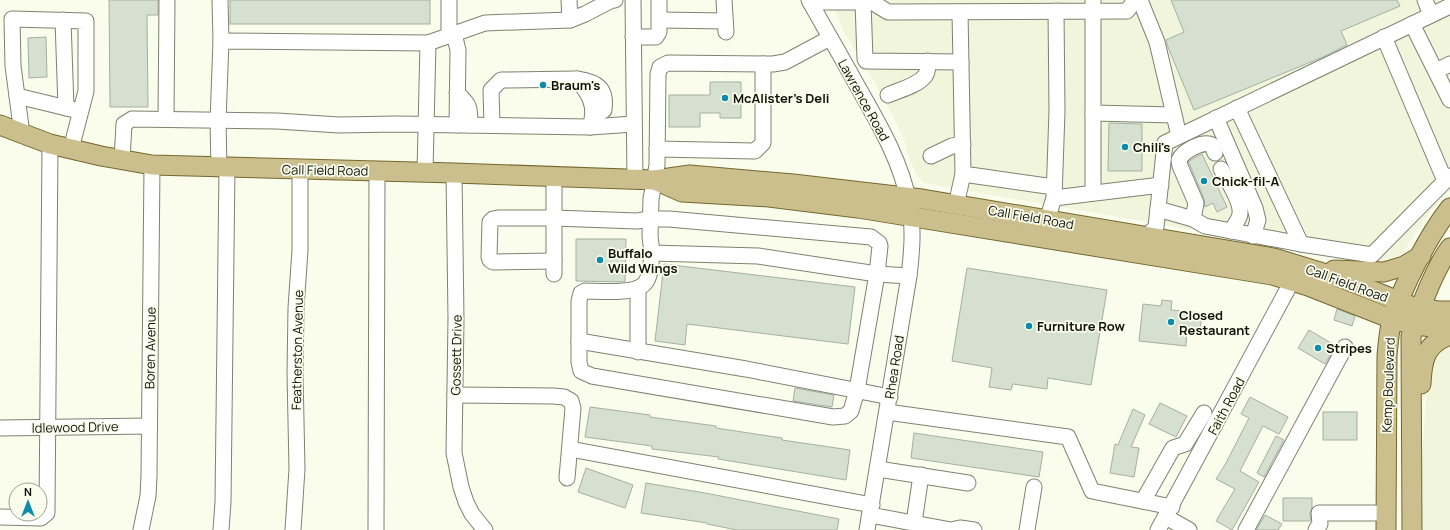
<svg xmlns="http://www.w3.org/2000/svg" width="1450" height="530" viewBox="0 0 1450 530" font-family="Manrope,sans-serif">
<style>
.built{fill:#f0f5db}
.building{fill:#d5e0d0;stroke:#a5b0a1}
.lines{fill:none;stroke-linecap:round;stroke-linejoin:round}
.minor-casing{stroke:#7e8271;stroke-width:17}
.major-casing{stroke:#74672e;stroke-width:21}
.minor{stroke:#fff;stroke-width:15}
.major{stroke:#ccbf8e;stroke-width:19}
.poi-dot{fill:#0c8cac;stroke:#fafdeb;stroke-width:1.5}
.labels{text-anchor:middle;stroke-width:3.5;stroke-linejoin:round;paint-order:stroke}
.poi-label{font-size:13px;font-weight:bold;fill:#0f110a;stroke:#fafdeb;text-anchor:start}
.street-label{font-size:13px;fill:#0f110a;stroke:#fafdeb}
</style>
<rect width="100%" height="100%" fill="#fafdeb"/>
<g class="built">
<path d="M830 0H1450V190L1429 213 1407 247 1400 255 1389 259 1376 262 924 183 916 174 910 161 905 142 894 118 871 76 843 30 837 15Z"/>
<path d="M1450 343V530H1423L1422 461 1428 365 1438 349Z"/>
</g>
<g class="building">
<path d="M109 0H158V15H147L148 107H110Z"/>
<rect x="230" y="0" width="200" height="24"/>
<path d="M1171 0H1397L1400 6 1341 31 1347 45 1323 57 1194 110 1168 47 1166 40 1184 32Z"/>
<path d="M46 37 47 77 29 78 28 38Z"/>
<path d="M710 82H741V118H720V113H700V127H669V95H710Z"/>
<path d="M1109 123 1142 124V171H1108Z"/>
<path d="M1202 154 1227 207 1217 212 1213 203 1205 207 1204 199 1189 163 1188 162 1194 158Z"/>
<path d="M576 239H626L625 282 576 281Z"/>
<path d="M664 264 855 287 848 344 687 324 685 345 655 341Z"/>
<path d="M967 268 1107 290 1091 385 1048 378 1047 389 1013 384 1011 390 989 387 992 368 952 361Z"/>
<path d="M1162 300 1172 301 1171 310 1202 313 1200 332 1187 330 1186 346 1139 341 1143 304 1161 306Z"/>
<path d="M1337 309 1355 316 1352 326 1334 320Z"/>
<path d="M1309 330 1336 346 1325 364 1298 348Z"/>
<path d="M795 388 834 395 832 407 793 401Z"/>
<path d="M1250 397 1288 417 1279 434 1263 426 1240 471 1259 482 1232 530 1216 521 1235 489 1216 479 1226 463 1249 418 1241 414Z"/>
<path d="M1160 403 1187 416 1176 437 1149 424Z"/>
<path d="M590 407 650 415V417L716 426V428L782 438V440L850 450 846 480 718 459 719 457 652 449V446L585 437Z"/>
<path d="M1133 409 1145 415 1131 447 1139 448 1134 477 1110 473 1115 444 1118 445Z"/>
<rect x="1323" y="412" width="34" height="28"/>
<path d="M914 433 1043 452 1039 477 911 458Z"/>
<path d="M1276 436 1284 440 1264 477 1257 473Z"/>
<path d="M586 468 633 485 625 508 578 492Z"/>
<path d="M646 483 705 493 839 519 837 530H737L707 524V523L641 513Z"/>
<path d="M1283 498H1312V508L1310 513 1311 521H1283Z"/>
<path d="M1265 515 1282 524 1278 530H1256Z"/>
</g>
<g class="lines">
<defs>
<g id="minor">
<path d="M220 0 221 41"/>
<path d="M449 0V36"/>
<path d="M569 0 570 20"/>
<path d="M633 0 635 180"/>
<path d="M724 0 726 32"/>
<path d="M809 0C825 29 842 58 858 87 879 124 901 161 909 203 914 228 912 251 909 276L867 530"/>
<path d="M1093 0V193"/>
<path d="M1140 0 1157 42 1179 136"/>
<path d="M1425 0 1431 15"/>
<path d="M810 2H872L888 12 1127 11 1135 0"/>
<path d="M863 2 865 59 866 61 961 62"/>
<path d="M63 20 66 108"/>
<path d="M660 20 725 21"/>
<path d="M1412 24 1450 100"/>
<path d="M454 34 458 50 457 125"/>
<path d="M633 37H656L659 32V0"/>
<path d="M1384 37 1445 181"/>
<path d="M830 38 785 62 773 64 668 63 660 67 658 74 657 165 651 199 650 236 652 253 758 256 877 274 909 276"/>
<path d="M1436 71 1450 64"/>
<path d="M577 79C597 82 607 88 604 110L594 116"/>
<path d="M457 93C470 105 470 107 470 125"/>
<path d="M888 95C899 90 917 86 925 76 928 72 928 66 927 61"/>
<path d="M17 96 75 110"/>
<path d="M1237 108 1301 244"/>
<path d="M1093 113 1174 115"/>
<path d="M166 118 167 0"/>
<path d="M1216 118 1255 208 1258 220 1253 236"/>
<path d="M492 125 491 90 501 80 577 79C590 95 597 107 590 127"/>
<path d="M22 134 13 66 12 19 86 21V91L71 149"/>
<path d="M657 149 755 151 763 143V64"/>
<path d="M931 156 952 146 963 144"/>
<path d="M122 160 124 124 132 119 277 121 339 125 397 124 590 127 634 124"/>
<path d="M219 167 218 121 221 41 428 43"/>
<path d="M1221 169C1227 179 1242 203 1240 214 1239 220 1234 226 1231 231"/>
<path d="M425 172 428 43 485 23 570 20 585 14 610 1 615 0"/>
<path d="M454 173 456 319 454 453 461 487 466 502 472 514 485 530"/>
<path d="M963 174 1054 187"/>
<path d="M1054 198 1161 185"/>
<path d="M956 205 963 174 960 12"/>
<path d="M1158 209 1193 219 1205 226 1301 244 1372 255 1450 176"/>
<path d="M1193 219 1196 203 1180 166 1179 160C1183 151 1203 140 1212 145L1215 153"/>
<path d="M1047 220 1054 198 1057 111 1056 11"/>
<path d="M1146 237 1156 227 1165 143 1450 6"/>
<path d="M554 261 493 262 490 260 489 257 490 222 493 219 498 218H554L637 221 650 219H669L871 237 879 243 880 246 877 274 857 390 851 411 845 416 833 417 592 376 581 371 579 362V301L581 293 585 291C599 291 636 295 645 283 651 276 651 263 652 253"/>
<path d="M554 274V177"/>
<path d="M579 341 746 369 890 397"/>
<path d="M638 352V288"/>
<path d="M455 395 553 396 564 397 571 401 573 408 567 478"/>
<path d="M887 412 1068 437 1092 491 1172 507"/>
<path d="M0 428 149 426"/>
<path d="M570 449 872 505"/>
<path d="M878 469 968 483"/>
<path d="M1143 501 1173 448 1185 444 1204 413"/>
<path d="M870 515 951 530 960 528 974 530"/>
<path d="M0 517 41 518 47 513 50 144"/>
<path d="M1166 517 1189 530"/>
<path d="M914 523 921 475"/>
<path d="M141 530 148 496 149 476 152 165"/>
<path d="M221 530 223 502 227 167"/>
<path d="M293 530 297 469 295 373 296 308 300 250V169"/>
<path d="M376 530 377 171"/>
<path d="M1027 530 1034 487"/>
<path d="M1158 530 1292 281"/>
<path d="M1246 530 1345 347"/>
<path d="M1316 530 1320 524 1319 513H1386"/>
</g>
<g id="major">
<path d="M0 125 50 144 101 156 152 165 454 173 655 180 690 175 793 184 922 199 1274 258 1346 280 1411 306 1439 311H1450"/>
<path d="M655 180 682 192 769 197 858 208 1272 275 1308 286 1392 319 1415 325 1450 329"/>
<path d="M1334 270 1384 272 1404 266 1421 256"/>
<path d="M1421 384C1422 360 1425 344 1450 335"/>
<path d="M1386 530 1387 356C1388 344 1389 331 1392 320 1403 285 1428 236 1450 208"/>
<path d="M1412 530 1411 336C1420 308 1433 271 1450 248"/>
</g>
</defs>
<use href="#minor" class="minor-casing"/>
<use href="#major" class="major-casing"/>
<use href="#minor" class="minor"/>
<use href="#major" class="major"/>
</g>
<g class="poi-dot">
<circle cx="543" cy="85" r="4"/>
<circle cx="725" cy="98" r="4"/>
<circle cx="1125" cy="147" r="4"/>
<circle cx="1204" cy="181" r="4"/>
<circle cx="600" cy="260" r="4"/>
<circle cx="1171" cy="322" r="4"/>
<circle cx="1029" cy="326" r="4"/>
<circle cx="1318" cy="348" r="4"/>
</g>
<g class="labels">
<g class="poi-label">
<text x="551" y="90">Braum's</text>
<text x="733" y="103">McAlister's Deli</text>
<text x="1133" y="152">Chili's</text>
<text x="1212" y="186">Chick-fil-A</text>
<text x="608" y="258">Buffalo<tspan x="608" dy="15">Wild Wings</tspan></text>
<text x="1179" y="320">Closed<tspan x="1179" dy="15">Restaurant</tspan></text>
<text x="1037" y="331">Furniture Row</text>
<text x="1326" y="353">Stripes</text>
</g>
<g class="street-label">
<text transform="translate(864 100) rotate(61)" y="5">Lawrence Road</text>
<text transform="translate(325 170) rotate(1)" y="5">Call Field Road</text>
<text transform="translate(1031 217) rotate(10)" y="5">Call Field Road</text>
<text transform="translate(1347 283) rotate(20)" y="5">Call Field Road</text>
<text transform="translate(150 348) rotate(-89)" y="5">Boren Avenue</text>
<text transform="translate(297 350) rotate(-89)" y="5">Featherston Avenue</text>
<text transform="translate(456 355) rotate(-89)" y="5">Gossett Drive</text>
<text transform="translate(894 367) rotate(-81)" y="5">Rhea Road</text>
<text transform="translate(1388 385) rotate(-88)" y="5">Kemp Boulevard</text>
<text transform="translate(1226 406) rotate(-62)" y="5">Faith Road</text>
<text transform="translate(75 427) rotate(-1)" y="5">Idlewood Drive</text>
</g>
</g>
<g transform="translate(28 502)"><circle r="19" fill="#fafdeb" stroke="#9c9f91"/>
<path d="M0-3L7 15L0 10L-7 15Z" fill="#0c8cac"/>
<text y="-6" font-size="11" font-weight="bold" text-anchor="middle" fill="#0f110a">N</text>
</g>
</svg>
